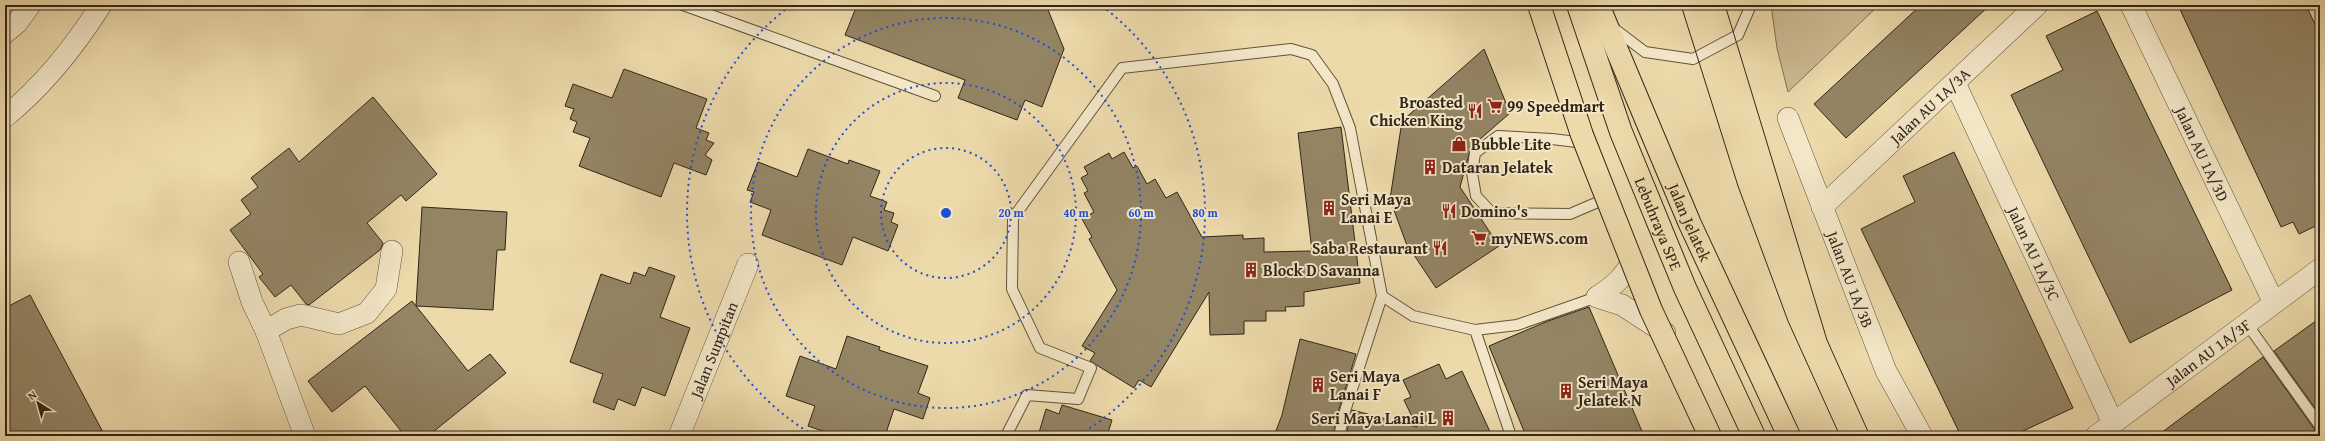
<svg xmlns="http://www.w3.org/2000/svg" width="2325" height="441" viewBox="0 0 2325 441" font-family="'Gentium Book Plus',serif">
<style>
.green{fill:#cdbb92;stroke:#7f7055}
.building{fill:#938464;stroke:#312618}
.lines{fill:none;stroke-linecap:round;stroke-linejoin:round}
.service-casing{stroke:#60533d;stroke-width:12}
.minor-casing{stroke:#60533d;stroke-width:22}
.primary-casing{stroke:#312618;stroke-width:24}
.motorway-casing{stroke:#312618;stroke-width:24}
.service{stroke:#f3e7c8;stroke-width:10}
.minor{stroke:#f3e7c8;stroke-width:21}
.primary{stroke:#eddaab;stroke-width:22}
.motorway{stroke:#eddaab;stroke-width:22}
.tram{stroke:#312618;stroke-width:1}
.motorway-bridge-casing{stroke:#312618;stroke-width:24;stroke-linecap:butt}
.motorway-bridge{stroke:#eddaab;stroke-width:22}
.ring{fill:none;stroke:#1d4ed8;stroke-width:2;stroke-dasharray:2 4}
.labels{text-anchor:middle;stroke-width:4;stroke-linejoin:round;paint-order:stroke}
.poi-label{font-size:16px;font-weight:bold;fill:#312618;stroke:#f3e7c8;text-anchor:start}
.street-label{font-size:16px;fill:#312618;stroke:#f3e7c8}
.centre{fill:#1d4ed8;stroke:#f3e7c8;stroke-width:2}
.ring-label{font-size:12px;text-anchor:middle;font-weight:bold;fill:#1d4ed8;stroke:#f3e7c8;stroke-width:4;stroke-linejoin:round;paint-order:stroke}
</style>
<rect width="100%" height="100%" fill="#eddaab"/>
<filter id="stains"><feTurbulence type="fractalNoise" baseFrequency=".005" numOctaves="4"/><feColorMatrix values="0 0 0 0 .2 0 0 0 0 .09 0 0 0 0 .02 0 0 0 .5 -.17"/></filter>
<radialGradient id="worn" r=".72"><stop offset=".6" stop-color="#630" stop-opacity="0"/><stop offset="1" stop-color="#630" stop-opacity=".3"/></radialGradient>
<path class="green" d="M1771 5H1879L1788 92 1777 48Z"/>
<g class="building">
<path d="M857 5H1046L1064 49 1042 107 1025 100 1017 120 958 98 965 80 845 35Z"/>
<path d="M1921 5H1990L1846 138 1814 104Z"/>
<path d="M2178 5H2306L2320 35V224L2299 234 2293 222 2281 227Z"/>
<path d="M2097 11 2232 290 2130 343 2011 95 2063 70 2046 36Z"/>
<path d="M1484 49 1510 113 1471 147 1460 187 1499 246 1436 288 1406 243 1390 199 1402 121Z"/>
<path d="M624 69 707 99 696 128 709 133 706 140 714 143 705 155 712 160 706 175 674 163 661 197 579 166 590 138 573 132 577 122 570 119 574 109 565 106 573 84 612 98Z"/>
<path d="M373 97 437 174 406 201 401 195 367 223 383 243 380 250 309 305 306 304 291 285 275 297 259 277 263 274 230 230 251 214 241 200 258 187 251 178 289 148 299 162Z"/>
<path d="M1341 127 1360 283 1304 292V306L1285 307 1286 311H1266V321H1244V334L1210 335 1209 292 1151 387 1139 380 1134 388 1090 361 1095 353 1082 346 1117 290 1089 239 1092 237 1082 219 1094 212 1084 193 1088 191 1081 178 1088 174 1084 167 1109 153 1112 159 1124 152 1133 168 1137 166 1147 184 1155 179 1166 198 1177 192 1202 237 1243 235V239L1264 238V252L1312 251 1298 133Z"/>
<path d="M808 149 848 164 849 160 880 171 870 196 887 202 884 210 894 213 891 222 898 225 888 251 853 237 842 265 762 235 771 210 750 202 754 192 747 190 758 162 797 177Z"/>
<path d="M1954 152 2073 408 2012 436H1961L1861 229 1915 202 1903 176Z"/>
<path d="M422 207 507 212 505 250H497L493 310 416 306Z"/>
<path d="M649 267 675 276 660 317 690 328 665 396 642 387 635 406 618 399 614 410 593 402 603 374 570 362 601 274 630 284 634 272 645 276Z"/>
<path d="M30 295 105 436H5V308Z"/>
<path d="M412 301 468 371 490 354 506 373 428 436H405L365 386 332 412 308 381Z"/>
<path d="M1589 307 1644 436H1526L1489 346 1548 321Z"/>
<path d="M2320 318V415L2274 351Z"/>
<path d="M847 336 880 347 879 350 928 366 918 393 930 398 923 419 894 409 885 436H837L808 426 815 406 786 396 800 356 836 369Z"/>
<path d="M1300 339 1356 354 1339 409 1333 436H1274L1282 415Z"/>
<path d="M2263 357 2315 430 2320 432V436H2157Z"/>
<path d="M1439 364 1446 379 1462 371 1492 436H1346L1352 410 1417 427 1404 400 1411 397 1403 380Z"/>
<path d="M1062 405 1112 420 1107 436H1038L1046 409 1059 414Z"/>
</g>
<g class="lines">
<defs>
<g id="service">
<path d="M683 5 935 96"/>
<path d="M1612 27 1645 52 1693 59 1738 35 1751 5"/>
<path d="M1585 143 1552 139 1498 136 1475 153 1472 173 1476 196 1492 213 1570 214 1605 199"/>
<path d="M1382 296 1413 316 1475 330 1517 325 1597 297"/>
<path d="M2247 324 2320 426"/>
<path d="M1475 330 1511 436"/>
<path d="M1006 436 1027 395 1078 399 1091 368 1040 348 1012 289 1013 218 1122 68 1291 49 1312 55 1333 84 1350 128 1382 296 1345 411 1339 436"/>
</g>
<g id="minor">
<path id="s1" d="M2131 5 2274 303"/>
<path d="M5 33 17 23 30 5"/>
<path id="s2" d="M1955 83 2113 423"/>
<path d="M5 117C43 86 75 46 101 5"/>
<path id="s3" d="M1788 118 1886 371 1922 436"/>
<path id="s4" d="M1822 207 2037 5"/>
<path d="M239 262 252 302 266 331 305 436"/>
<path d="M1597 297 1622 305 1665 333"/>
<path d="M1597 297C1612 287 1624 278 1632 261"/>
<path d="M266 331 286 319 301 315 339 324 367 313 386 289 392 251"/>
<path id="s5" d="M679 436 748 264"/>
<path id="s6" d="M2096 436 2320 269"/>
</g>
<g id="primary">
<path id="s7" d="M1598 5 1690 224 1789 436"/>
</g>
<g id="motorway">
<path id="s8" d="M1578 5 1621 132 1685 288 1754 436"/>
</g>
</defs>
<use href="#service" class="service-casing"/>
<use href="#minor" class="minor-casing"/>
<use href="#primary" class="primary-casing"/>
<use href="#motorway" class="motorway-casing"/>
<use href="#service" class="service"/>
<use href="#minor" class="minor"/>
<use href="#primary" class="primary"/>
<use href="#motorway" class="motorway"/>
<g class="tram">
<path d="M1681 5 1738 186 1788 321 1840 436"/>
<path d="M1725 5 1827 340 1870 436"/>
</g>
<defs>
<path id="motorway-bridge" d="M1539 5 1582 135 1651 310 1710 436"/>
</defs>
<use href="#motorway-bridge" class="motorway-bridge-casing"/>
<use href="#motorway-bridge" class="motorway-bridge"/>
</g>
<g class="ring">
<circle cx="946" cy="213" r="65"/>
<circle cx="946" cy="213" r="130"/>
<circle cx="946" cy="213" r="195"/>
<path d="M813 435A259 259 0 0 1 790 6M1102 6A259 259 0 0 1 1079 435"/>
</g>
<defs>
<symbol id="supermarket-bare" viewBox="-9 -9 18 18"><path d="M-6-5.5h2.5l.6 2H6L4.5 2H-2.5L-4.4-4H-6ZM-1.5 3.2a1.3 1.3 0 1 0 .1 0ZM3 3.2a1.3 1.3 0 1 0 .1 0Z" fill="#8f2418" stroke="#f3e7c8" stroke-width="2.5" paint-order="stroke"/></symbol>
<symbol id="restaurant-bare" viewBox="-9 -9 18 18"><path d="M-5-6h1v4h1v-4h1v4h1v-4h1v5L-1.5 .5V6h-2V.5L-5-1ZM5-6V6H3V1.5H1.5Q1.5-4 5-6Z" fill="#8f2418" stroke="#f3e7c8" stroke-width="2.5" paint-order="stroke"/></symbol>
<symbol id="shop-bare" viewBox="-9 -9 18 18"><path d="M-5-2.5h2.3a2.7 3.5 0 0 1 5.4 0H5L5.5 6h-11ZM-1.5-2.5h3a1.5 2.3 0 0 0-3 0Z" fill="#8f2418" stroke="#f3e7c8" stroke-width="2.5" paint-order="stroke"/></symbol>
<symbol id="building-bare" viewBox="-9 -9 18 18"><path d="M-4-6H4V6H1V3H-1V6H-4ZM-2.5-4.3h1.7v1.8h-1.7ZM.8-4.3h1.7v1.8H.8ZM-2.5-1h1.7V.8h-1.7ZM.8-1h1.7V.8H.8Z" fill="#8f2418" stroke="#f3e7c8" stroke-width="2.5" paint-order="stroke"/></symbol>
</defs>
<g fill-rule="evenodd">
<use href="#supermarket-bare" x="1484" y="95" width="22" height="22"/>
<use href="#restaurant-bare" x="1464" y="100" width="22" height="22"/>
<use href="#shop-bare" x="1448" y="133" width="22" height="22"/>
<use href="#building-bare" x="1419" y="156" width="22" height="22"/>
<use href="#building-bare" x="1318" y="197" width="22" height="22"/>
<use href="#restaurant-bare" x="1438" y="200" width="22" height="22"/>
<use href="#supermarket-bare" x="1468" y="227" width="22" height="22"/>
<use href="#restaurant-bare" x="1429" y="237" width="22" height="22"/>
<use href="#building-bare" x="1240" y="259" width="22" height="22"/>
<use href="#building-bare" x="1307" y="374" width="22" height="22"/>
<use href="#building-bare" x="1555" y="380" width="22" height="22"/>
<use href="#building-bare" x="1437" y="407" width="22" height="22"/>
</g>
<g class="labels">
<g class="poi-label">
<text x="1463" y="108" text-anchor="end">Broasted<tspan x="1463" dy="18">Chicken King</tspan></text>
<text x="1507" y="112">99 Speedmart</text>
<text x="1471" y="150">Bubble Lite</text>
<text x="1442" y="173">Dataran Jelatek</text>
<text x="1341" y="205">Seri Maya<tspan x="1341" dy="18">Lanai E</tspan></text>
<text x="1461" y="217">Domino's</text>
<text x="1491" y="244">myNEWS.com</text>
<text x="1428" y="254" text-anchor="end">Saba Restaurant</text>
<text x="1263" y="276">Block D Savanna</text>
<text x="1330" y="382">Seri Maya<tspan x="1330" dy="18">Lanai F</tspan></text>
<text x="1578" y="388">Seri Maya<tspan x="1578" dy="18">Jelatek N</tspan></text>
<text x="1436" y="424" text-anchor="end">Seri Maya Lanai L</text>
</g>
<g class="street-label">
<text dy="6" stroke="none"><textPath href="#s4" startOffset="148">Jalan AU 1A/3A</textPath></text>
<text dy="6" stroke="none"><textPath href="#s1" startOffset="165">Jalan AU 1A/3D</textPath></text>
<text dy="6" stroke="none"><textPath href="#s7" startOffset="236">Jalan Jelatek</textPath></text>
<text dy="6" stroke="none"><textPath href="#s8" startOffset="233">Lebuhraya SPE</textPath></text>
<text dy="6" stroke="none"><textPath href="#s2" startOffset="188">Jalan AU 1A/3C</textPath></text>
<text dy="6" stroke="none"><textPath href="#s3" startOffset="173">Jalan AU 1A/3B</textPath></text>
<text dy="6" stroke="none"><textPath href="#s5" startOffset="93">Jalan Sumpitan</textPath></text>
<text dy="6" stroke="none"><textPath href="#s6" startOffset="140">Jalan AU 1A/3F</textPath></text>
</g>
</g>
<circle cx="946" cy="213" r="6" class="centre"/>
<g class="ring-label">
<text x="1011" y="217">20 m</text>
<text x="1076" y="217">40 m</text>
<text x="1141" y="217">60 m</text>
<text x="1205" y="217">80 m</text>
</g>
<rect width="2325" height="441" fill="none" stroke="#eddaab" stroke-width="20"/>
<rect x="6" y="6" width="2313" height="429" fill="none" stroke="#312618" stroke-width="2"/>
<rect x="10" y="10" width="2305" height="421" fill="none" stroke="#312618"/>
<g transform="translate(38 403) rotate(323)" stroke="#f3e7c8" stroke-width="3" paint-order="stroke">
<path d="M0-3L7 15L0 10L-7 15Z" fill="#312618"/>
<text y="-6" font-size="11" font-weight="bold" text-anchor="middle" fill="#312618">N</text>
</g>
<rect width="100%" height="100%" filter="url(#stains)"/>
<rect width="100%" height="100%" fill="url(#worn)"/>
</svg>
